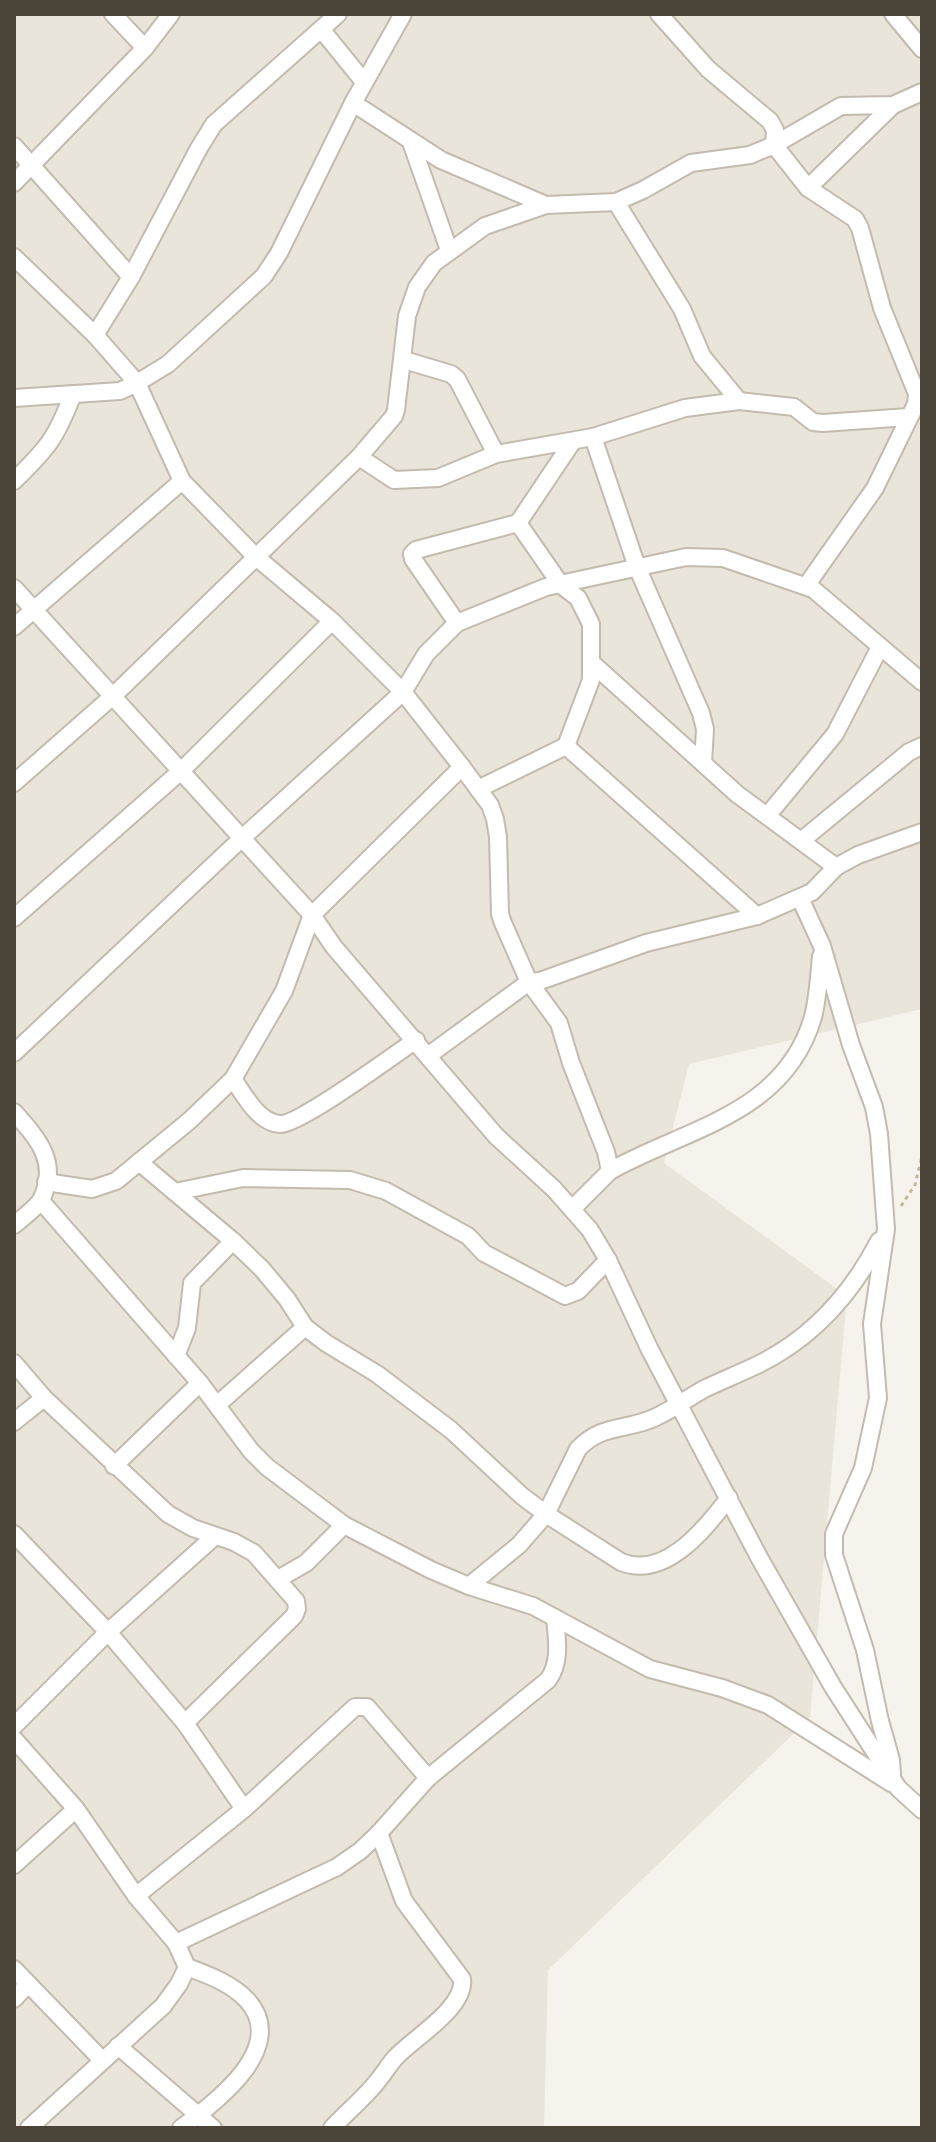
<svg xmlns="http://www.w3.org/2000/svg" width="936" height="2142" viewBox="0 0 936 2142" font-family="Ubuntu,sans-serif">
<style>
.residential{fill:#eae5da}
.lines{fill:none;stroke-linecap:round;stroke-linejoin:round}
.minor-casing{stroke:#c2bbae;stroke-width:20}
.path{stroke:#c4b79f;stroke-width:3;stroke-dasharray:4 4;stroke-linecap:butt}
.minor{stroke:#fff;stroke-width:16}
</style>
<rect width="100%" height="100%" fill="#f6f3ec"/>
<path class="residential" d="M14 14H922V1009L689 1064 664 1163 847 1296 810 1718 548 1970 544 2128H14Z"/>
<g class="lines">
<defs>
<g id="minor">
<path d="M113 14 145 48"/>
<path d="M659 14 708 69 770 121 775 130 774 145 808 188 855 219 860 228 882 308 917 394 916 404 875 488 806 586"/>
<path d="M893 14 922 49"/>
<path d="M321 29 364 82"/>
<path d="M353 103 441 160 546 205"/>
<path d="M411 142 449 250"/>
<path d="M14 146 131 277"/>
<path d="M14 183 145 48 171 14"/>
<path d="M808 188 893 105"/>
<path d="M616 202 682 309 702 356 739 401"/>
<path d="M14 257 95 335 137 383 182 481 255 556 332 621 403 692 462 767 490 805 495 819 498 837 500 914 503 923 529 982 559 1023 571 1063 606 1152 610 1171 572 1209"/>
<path d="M95 335 131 277 199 148 214 124 338 14"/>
<path d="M404 360 451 374 457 379 496 454"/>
<path d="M14 398 120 391 137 383 168 364 264 276 279 253 353 103 403 14"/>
<path d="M593 437 637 567 701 713 705 729 703 763"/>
<path d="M359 457 394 480 438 478 496 454 593 437 685 408 739 401 794 407 813 422 823 423 908 417"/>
<path d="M14 481C48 448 56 438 73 394"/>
<path d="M14 588 312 915 334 947 496 1136 554 1189 590 1230 608 1260 650 1350 760 1559 833 1687 898 1788 922 1810"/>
<path d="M457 623 413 559 412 554 416 550 518 523 573 441"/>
<path d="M14 627 182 481"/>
<path d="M593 664 737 794 836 867"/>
<path d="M566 746 757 916"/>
<path d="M14 783 113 696 359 457 394 416 396 410 407 316 417 287 434 263 485 226 546 205 616 202 643 190 691 163 750 155 774 145 841 106 893 105 922 92"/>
<path d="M478 789 566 746 591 680V624L578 598 561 585 518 523"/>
<path d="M767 816 835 734 880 647"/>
<path d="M801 841 909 752 922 746"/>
<path d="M800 898 822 946 851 1045 874 1107 879 1134 886 1229 872 1324 878 1398 863 1468 834 1534V1555L865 1650 880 1721 891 1760 892 1774"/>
<path d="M14 918 181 771 332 621"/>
<path d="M14 1053 241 839 403 692 426 654 457 623 546 587 686 557 723 558 813 589 922 682"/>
<path d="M429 1055 529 982 540 981 646 943 757 916 812 892 836 867 858 855 922 832"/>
<path d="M233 1079C244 1094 258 1123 280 1124 299 1125 394 1055 416 1040"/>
<path d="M14 1112C37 1138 59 1161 42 1198 37 1208 22 1218 14 1225"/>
<path d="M139 1162 233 1241 262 1269 287 1299 305 1327 326 1343 377 1374 451 1430 522 1496 546 1514 621 1562C666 1580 705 1528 729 1498"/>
<path d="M610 1171C687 1128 785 1114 813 1017 818 998 819 976 821 956"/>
<path d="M46 1182 92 1189 116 1181 189 1121 233 1079 284 991 312 915 462 767"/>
<path d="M175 1192 243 1178 350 1180 386 1191 468 1236 484 1253 565 1296 578 1291 608 1260"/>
<path d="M41 1201 200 1383 251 1451 267 1467 344 1525 431 1570 469 1586 533 1606 650 1669 722 1688 768 1705 891 1783"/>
<path d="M176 1356 187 1328 192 1283 233 1241"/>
<path d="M14 1363 44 1398 168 1514 193 1528 234 1542 254 1553 296 1601 297 1609 294 1616 185 1723"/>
<path d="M217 1405 305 1327"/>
<path d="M14 1422 44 1398"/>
<path d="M114 1466 200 1383"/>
<path d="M14 1534 108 1632 185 1723 244 1809"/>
<path d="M278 1579 306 1563 344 1525"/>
<path d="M469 1586 519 1545 546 1514 578 1449C602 1423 628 1431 656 1417 673 1409 688 1398 704 1389 721 1381 738 1374 755 1366 810 1340 851 1295 879 1241"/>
<path d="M14 1726 108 1632 215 1536"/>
<path d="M14 1739 76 1809 136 1896 176 1943 337 1867 360 1851 379 1833 428 1778 548 1680C561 1663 557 1639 555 1618"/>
<path d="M14 1865 76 1809"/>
<path d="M136 1896 244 1809 355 1707H367L428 1778"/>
<path d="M14 1969 102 2060"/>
<path d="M14 1999 28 1984"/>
<path d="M118 2046 213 2128"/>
<path d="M29 2128 163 2006 179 1984 187 1967 176 1943"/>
<path d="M181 2128C215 2103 290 2047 247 2000 231 1983 208 1975 187 1967"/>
<path d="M332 2128C346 2113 363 2099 376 2083 383 2075 388 2066 395 2058 412 2039 466 2008 462 1979L404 1901 379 1833"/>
</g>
</defs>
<use href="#minor" class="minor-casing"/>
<path class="path" d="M901 1206 915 1185 922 1156"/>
<use href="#minor" class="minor"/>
</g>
<rect width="936" height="2142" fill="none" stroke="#4b4439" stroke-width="32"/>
</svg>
